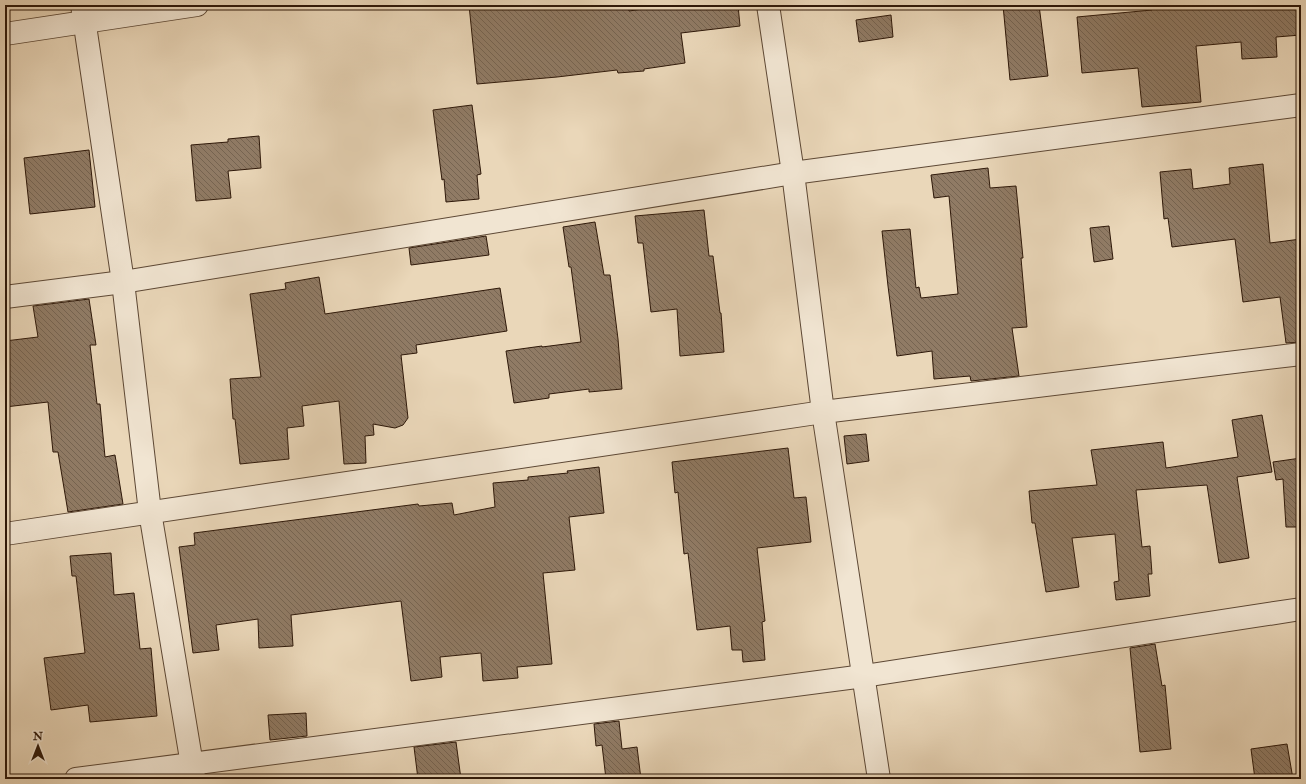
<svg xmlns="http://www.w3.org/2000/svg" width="1306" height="784" viewBox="0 0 1306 784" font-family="'IM FELL Double Pica',serif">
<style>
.building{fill:url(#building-back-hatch);stroke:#2e1809}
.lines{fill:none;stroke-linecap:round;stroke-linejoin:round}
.street-casing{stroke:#5d4835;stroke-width:24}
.street{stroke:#f1e5d2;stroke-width:22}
</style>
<defs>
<pattern id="building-back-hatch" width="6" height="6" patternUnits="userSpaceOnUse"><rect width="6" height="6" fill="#907b65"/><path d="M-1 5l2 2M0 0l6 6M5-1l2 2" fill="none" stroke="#766451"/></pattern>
</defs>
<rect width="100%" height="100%" fill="#ead7b9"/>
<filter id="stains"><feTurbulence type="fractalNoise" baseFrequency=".005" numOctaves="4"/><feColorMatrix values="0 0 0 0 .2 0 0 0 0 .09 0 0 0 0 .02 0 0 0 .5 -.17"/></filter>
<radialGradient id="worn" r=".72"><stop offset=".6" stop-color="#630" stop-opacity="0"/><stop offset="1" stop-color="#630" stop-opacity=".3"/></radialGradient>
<g class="building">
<path d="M469 5H628L629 11 670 5H738L740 26 681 33 685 63 644 69V71L618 73 617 70 557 77 477 84Z"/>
<path d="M1003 5H1039L1048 76 1010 80Z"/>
<path d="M1152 5H1301V35L1276 37 1277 57 1242 59 1241 42 1196 46 1201 102 1142 107 1138 68 1082 73 1077 17 1152 10Z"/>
<path d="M891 15 893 37 859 42 856 20Z"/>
<path d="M472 105 481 174 477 175 479 199 446 202 444 179 442 180 433 110Z"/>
<path d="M259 136 261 168 228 171 231 198 196 201 191 145 228 142V139Z"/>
<path d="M89 150 95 207 30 214 24 158Z"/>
<path d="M1263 164 1270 243 1301 239V342L1286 343 1280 297 1243 302 1235 239 1172 247 1168 218 1164 219 1160 172 1191 169 1193 189 1230 184 1229 168Z"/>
<path d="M988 168 990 188 1016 186 1023 258H1021L1027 327 1012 328 1019 376 971 381 970 376 934 379 932 351 897 356 888 286 882 231 910 229 916 288 919 287 921 298 958 294 949 196 934 198 931 175Z"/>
<path d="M704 210 709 256H713L720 313H721L724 352 680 356 677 309 651 312 643 243H638L635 216Z"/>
<path d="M595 222 604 275H610L618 339 622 389 589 392V389L549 394V398L514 403 506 351 542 346V347L581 342 571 267H569L563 227Z"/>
<path d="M1109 226 1113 259 1094 262 1090 228Z"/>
<path d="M486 236 489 255 411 265 409 248Z"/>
<path d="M319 277 325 314 500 288 507 331 416 345 417 353 401 355 408 418 403 425 395 428 373 424 374 435 365 436 366 463 344 464 339 401 302 406 304 426 287 428 289 459 240 464 235 419H233L230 379 261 377 250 294 286 289 285 283Z"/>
<path d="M89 299 96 345H90L97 404H100L105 457 115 455 123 504 68 512 58 452H53L48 402 5 407V341L38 337 33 306Z"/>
<path d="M1262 415 1272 472 1237 477 1249 558 1219 563 1207 485 1136 490 1142 547 1150 546 1152 574H1148L1150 596 1116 600 1114 582 1119 581 1115 534 1072 538 1079 587 1046 592 1035 523H1032L1029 491 1097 485 1091 450 1163 442 1166 468 1238 457 1232 420Z"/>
<path d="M866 434 869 461 847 464 844 436Z"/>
<path d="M788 448 794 498 806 497 811 542 757 548 765 621 762 622 765 660 743 662 742 650H732L730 626 697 630 688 553 684 554 678 492 675 493 672 462Z"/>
<path d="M1301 458V527H1286L1283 479 1276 480 1273 462Z"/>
<path d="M599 467 604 513 569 517 575 570 543 573 552 664 517 667 518 678 483 681 481 653 440 657 442 677 411 681 401 601 291 615 293 646 259 648 258 619 216 625 219 650 193 653 179 547 195 545 194 533 418 504 419 506 452 503 454 515 495 507 493 483 528 480V477L568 473 567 471Z"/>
<path d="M111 553 114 595 134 593 140 649 151 648 157 716 90 722 88 705 51 710 44 658 85 653 76 576H72L70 556Z"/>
<path d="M1155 644 1162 686 1165 685 1171 749 1140 752 1130 648Z"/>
<path d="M306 713 307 736 270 740 268 715Z"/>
<path d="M619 721 622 749 637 747 641 779H606L602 745 596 746 594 724Z"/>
<path d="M456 742 461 779H418L414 747Z"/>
<path d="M1287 744 1293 779H1255L1251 749Z"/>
</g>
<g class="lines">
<defs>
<g id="street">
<path d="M82 5 123 282 150 512 194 777"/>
<path d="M768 5 793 173 823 412 879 779"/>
<path d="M5 34 197 5"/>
<path d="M5 297 123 282 793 173 1301 105"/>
<path d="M5 534 823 412 1301 354"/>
<path d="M76 779 864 676 1301 609"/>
</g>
</defs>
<use href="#street" class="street-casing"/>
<use href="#street" class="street"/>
</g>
<rect width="1306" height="784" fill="none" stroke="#ead7b9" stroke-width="20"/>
<rect x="6" y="6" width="1294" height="772" fill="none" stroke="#2e1809" stroke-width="2"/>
<rect x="10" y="10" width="1286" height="764" fill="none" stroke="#2e1809"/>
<g transform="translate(38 746)" stroke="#f1e5d2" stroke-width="3" paint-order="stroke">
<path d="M0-3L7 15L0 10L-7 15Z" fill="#2e1809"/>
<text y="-6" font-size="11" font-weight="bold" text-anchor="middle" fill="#2e1809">N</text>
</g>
<rect width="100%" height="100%" filter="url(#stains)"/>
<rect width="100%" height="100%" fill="url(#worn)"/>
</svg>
